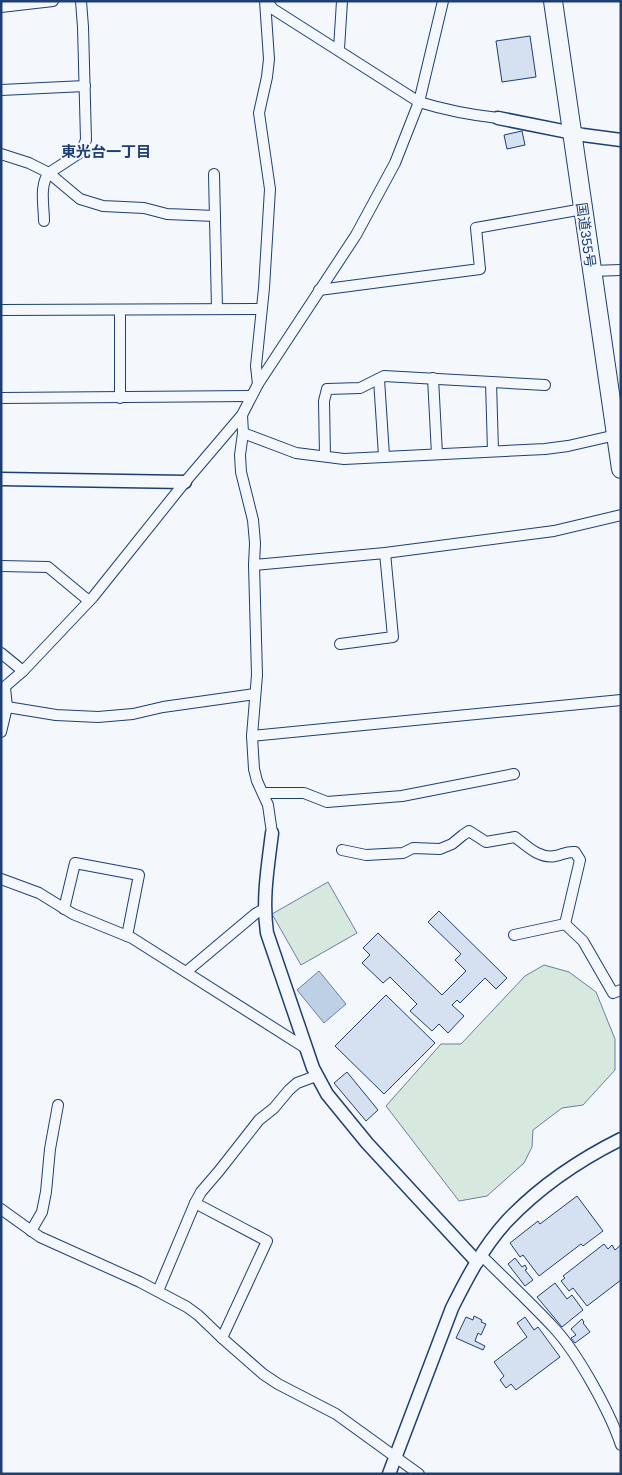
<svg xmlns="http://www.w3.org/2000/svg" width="622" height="1475" viewBox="0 0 622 1475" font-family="Arial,'Noto Sans JP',sans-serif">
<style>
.green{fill:#d7e8df;stroke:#687fa3}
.water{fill:#bed0e5;stroke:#687fa3}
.building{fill:#d5e0f0;stroke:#1d3f73}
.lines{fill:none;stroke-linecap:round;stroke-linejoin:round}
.minor-casing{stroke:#1d3f73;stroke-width:12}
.tertiary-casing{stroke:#1d3f73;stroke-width:15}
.trunk-casing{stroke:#1d3f73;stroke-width:20}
.minor{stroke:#f4f7fb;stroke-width:10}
.tertiary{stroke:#f4f7fb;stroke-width:12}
.trunk{stroke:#f4f7fb;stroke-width:18}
.labels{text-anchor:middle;stroke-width:4;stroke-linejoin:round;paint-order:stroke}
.street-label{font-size:14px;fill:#1d3f73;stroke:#f4f7fb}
.neighbourhood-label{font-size:15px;font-weight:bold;fill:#1d3f73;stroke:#f4f7fb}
</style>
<rect width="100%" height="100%" fill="#f4f7fb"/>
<g class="green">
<path d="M328 882 357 933 301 965 272 914Z"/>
<path d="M544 965 569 972 596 992 615 1039V1070L583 1105 562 1108 533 1130 532 1147 524 1163 487 1196 459 1201 386 1106 441 1044H461L525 976Z"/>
</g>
<path class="water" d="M319 971 346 1004 324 1023 297 990Z"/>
<g class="building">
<path d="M530 36 536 77 502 82 496 41Z"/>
<path d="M522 131 525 145 507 149 504 135Z"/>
<path d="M439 911 507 978 496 989 485 978 460 1003 457 1000 452 1005 464 1016 448 1033 439 1024 432 1031 410 1011 417 1004 390 977 383 983 362 963 370 955 363 948 378 933 442 995 466 971 455 960 461 954 428 922Z"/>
<path d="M386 995 435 1043 384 1094 335 1046Z"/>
<path d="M347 1072 378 1110 366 1121 334 1083Z"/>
<path d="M577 1196 603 1231 583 1246 581 1244 539 1276 523 1255 520 1257 510 1243 538 1221 540 1224Z"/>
<path d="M604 1244 608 1249 612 1245 615 1250 621 1245V1280L587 1306 573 1288 569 1291 561 1281 565 1278 563 1276Z"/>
<path d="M515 1258 522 1267 525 1265 527 1269 525 1270 533 1280 525 1286 508 1264Z"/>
<path d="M555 1283 567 1299 572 1295 583 1310 562 1327 537 1297Z"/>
<path d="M474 1316 482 1320 481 1322 486 1324 481 1335 478 1333 475 1341 485 1346 483 1350 456 1338 466 1317 473 1320Z"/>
<path d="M525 1317 534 1330 538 1327 560 1357 516 1390 511 1384 506 1388 500 1380 504 1376 494 1362 527 1337 517 1323Z"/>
<path d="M582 1319 584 1322 583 1323 590 1332 575 1343 571 1338 576 1335 571 1329Z"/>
</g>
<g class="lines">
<defs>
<g id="minor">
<path d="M267 1 273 9 419 102C445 110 471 115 498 118"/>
<path d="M1 7 53 1"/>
<path d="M339 49 342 1"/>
<path d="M1 90 85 86"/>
<path d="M1 154 29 163 49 173 80 199 103 206 144 208 167 214 215 216"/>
<path d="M214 174 217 309"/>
<path d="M44 221C44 206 39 185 49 173L81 152 86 140 83 27 81 1"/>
<path d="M591 271 621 270"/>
<path d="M319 290 480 269 476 228 583 209"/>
<path d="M1 310 261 309"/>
<path d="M120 310V398"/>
<path d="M433 378 437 454"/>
<path d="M379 379 384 456"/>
<path d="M491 382 493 451"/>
<path d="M258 384 256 366 264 288 270 189 259 113 267 77 269 59 265 1"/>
<path d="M1 398 251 396"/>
<path d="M242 415 243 433 240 455 241 472 253 520 255 543 254 565 257 675 252 736 254 769 257 781 268 805 272 833"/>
<path d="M243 433 296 453 344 459 545 449 568 446 616 435"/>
<path d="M325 456 324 401 327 389 360 388 384 376 545 385"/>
<path d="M254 565 385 553 554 531 621 515"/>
<path d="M1 566 48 567 89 601"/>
<path d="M340 644 393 637 385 553"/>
<path d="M1 653 23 671"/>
<path d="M1 690 23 671 93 597 185 482 242 415 258 384 356 235 395 163 419 102 443 1"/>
<path d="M7 707 56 715 98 717 133 714 163 707 255 694"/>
<path d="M1 732 7 707 5 688"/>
<path d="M252 736 621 700"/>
<path d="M264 793H304L327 802 402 796 514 774"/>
<path d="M342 850 366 855 403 853 413 848 440 849 452 844 463 835 469 831 486 842 515 837C527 846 539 859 555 856 562 855 567 851 575 852L580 860 565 924"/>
<path d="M1 879 39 893 73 914 132 938 307 1049"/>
<path d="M64 909 75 863 139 875 127 936"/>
<path d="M565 924 583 941 613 993 621 990"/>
<path d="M514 935 565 924"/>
<path d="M186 972 255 914 264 909"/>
<path d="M195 1203 267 1241 222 1338"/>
<path d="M1 1209 40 1237 140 1282 187 1307 198 1315 222 1338 263 1374 278 1384 336 1414 419 1474"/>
<path d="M31 1231 42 1212 46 1192 50 1149 58 1105"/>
<path d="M481 1255C506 1280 531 1303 555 1329 578 1354 610 1412 621 1445"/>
<path d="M158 1291 195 1203 201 1192 219 1171 259 1120 274 1108 289 1090 297 1083 316 1076"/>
</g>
<g id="tertiary">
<path d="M498 118 583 135 621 140"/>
<path d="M1 479 185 482"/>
<path d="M272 833C268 866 262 899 267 933L313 1068 327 1094 367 1143 477 1262"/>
<path d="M389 1474 452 1308C467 1278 483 1247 507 1221 539 1187 579 1160 621 1139"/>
</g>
<path id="trunk" d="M553 1 621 469"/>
</defs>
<use href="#minor" class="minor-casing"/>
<use href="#tertiary" class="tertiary-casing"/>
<use href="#trunk" class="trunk-casing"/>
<use href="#minor" class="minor"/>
<use href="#tertiary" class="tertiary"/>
<use href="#trunk" class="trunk"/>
</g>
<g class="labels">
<g class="street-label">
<text transform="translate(586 235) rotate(82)" y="5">国道355号</text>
</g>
<g class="neighbourhood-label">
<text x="106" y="157">東光台一丁目</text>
</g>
</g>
<rect width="622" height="1475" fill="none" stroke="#1d3f73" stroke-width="5"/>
</svg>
